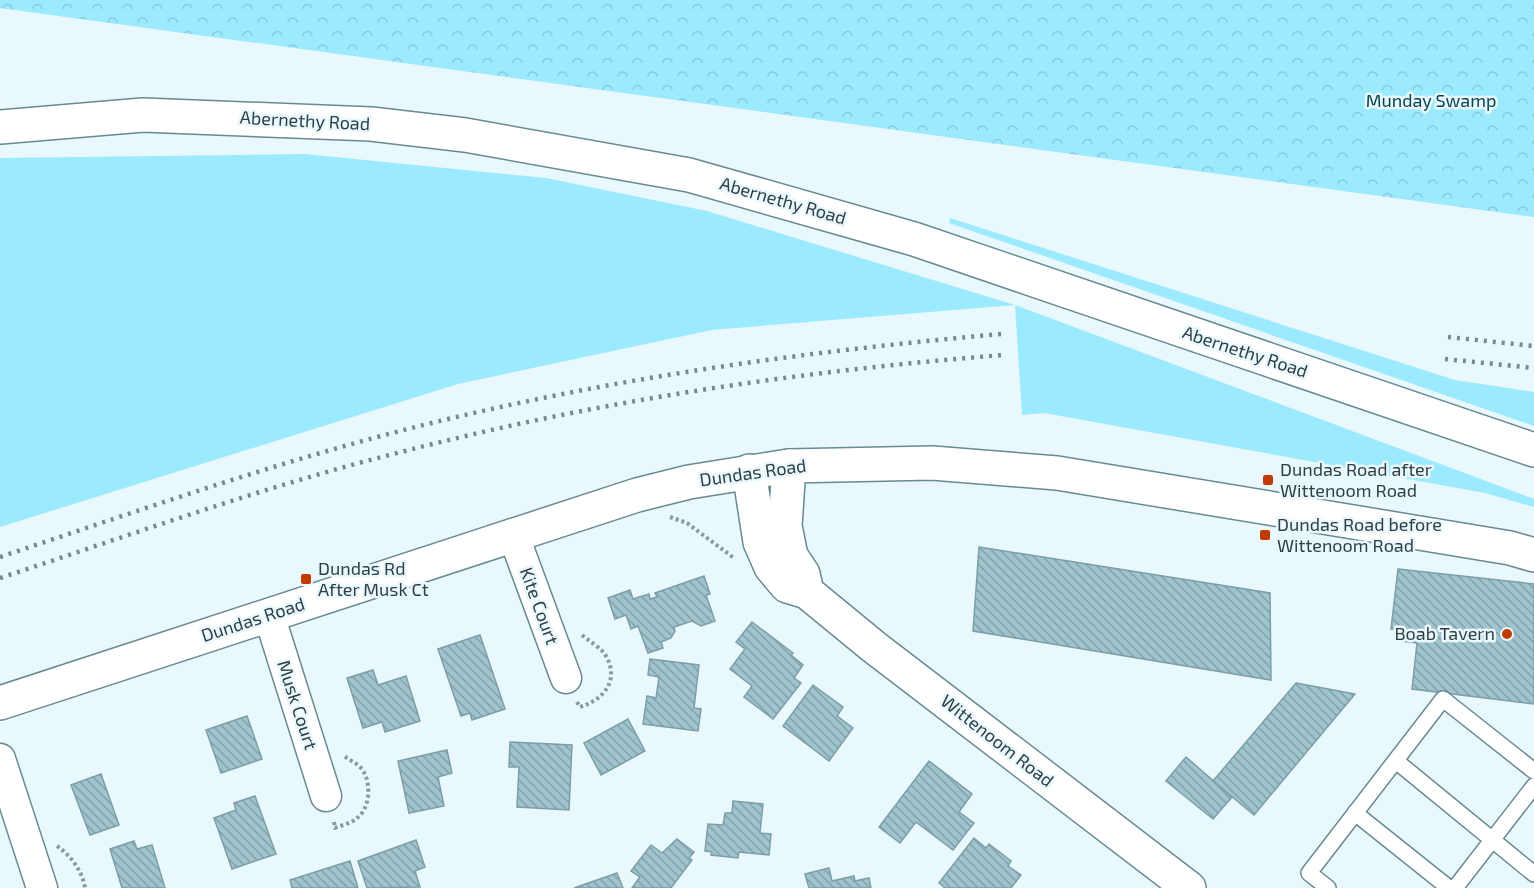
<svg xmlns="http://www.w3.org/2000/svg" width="1534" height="888" viewBox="0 0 1534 888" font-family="'Exo 2',sans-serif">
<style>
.grass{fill:#9ceafe}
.park{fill:url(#park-crowns)}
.building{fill:url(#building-back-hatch);stroke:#7b9ea8;stroke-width:1.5}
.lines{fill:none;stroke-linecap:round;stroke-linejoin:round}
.lane-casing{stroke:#678a93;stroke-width:18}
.street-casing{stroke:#678a93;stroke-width:33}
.secondary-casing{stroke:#678a93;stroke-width:36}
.path{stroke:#8a999d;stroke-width:4;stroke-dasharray:3 3;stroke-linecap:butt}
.lane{stroke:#fff;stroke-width:15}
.street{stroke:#fff;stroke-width:30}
.secondary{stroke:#fff;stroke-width:33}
.rail{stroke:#79888c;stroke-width:4.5;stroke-dasharray:3 6;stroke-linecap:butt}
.poi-dot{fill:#c13a00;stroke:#e9f8fc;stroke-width:2}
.labels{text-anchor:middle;stroke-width:5;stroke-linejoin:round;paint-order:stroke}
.park-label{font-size:18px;fill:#054551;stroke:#e9f8fc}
.street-label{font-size:18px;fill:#303f43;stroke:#e9f8fc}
.poi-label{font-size:18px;fill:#303f43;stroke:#e9f8fc;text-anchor:start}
</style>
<defs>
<pattern id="park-crowns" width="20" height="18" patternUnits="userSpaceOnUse" patternTransform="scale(1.5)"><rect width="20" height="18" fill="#9ceafe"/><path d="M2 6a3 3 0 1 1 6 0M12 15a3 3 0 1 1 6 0" fill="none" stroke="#87cadb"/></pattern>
<pattern id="building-back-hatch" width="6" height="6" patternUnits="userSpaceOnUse" patternTransform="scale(1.5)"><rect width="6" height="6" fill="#a0c4ce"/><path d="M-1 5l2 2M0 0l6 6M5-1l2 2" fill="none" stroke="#83a1a9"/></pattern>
</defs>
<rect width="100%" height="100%" fill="#e9f8fc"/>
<g class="grass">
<path d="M305 154 546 178 707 211 1015 305 1534 499V507L1485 493 1044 413 1022 415 1015 305 712 330 458 384 0 527V158Z"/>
<path d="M950 218 1455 380 1534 392V426L949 223Z"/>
</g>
<path class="park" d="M0 0H1534V217L0 8Z"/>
<g class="building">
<path d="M979 547 1270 593 1271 680 973 631Z"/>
<path d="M1398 569 1534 584V704L1412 689 1417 643 1402 641 1403 631 1391 629Z"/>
<path d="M704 576 710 594 706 595 715 621 701 626 692 621 674 627 675 631 671 638 661 642 663 648 648 653 638 626 631 629 626 615 615 619 608 598 630 590 633 599 649 594 650 599 657 597 655 593Z"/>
<path d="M752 622 793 653 791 655 803 665 794 678 801 683 773 719 744 697 752 686 730 669 745 649 736 642Z"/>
<path d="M480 635 505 709 472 720 470 713 461 716 438 649Z"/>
<path d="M650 659 699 665 694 708 701 709 698 731 643 724 647 696 656 698 659 677 648 675Z"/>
<path d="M373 670 378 685 406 676 420 721 385 732 382 722 363 728 347 678Z"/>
<path d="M1296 683 1355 694 1254 815 1213 781Z"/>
<path d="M813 685 843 707 837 716 853 728 829 761 783 726Z"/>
<path d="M247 716 262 759 221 773 206 730Z"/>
<path d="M628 719 645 751 601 775 584 743Z"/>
<path d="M510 742 572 745 569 810 517 807 519 767H509Z"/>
<path d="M447 750 452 773 438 777 444 806 409 813 398 761Z"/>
<path d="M1186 757 1232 797 1213 819 1166 781Z"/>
<path d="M929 761 972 794 959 812 974 823 953 850 916 822 900 843 879 827Z"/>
<path d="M101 774 119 825 90 835 71 785Z"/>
<path d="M255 796 276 854 232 869 214 818 236 810 234 803Z"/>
<path d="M733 801 763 804 760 833 771 834 769 855 739 852 738 858 711 855 712 852 705 851 708 824 723 825 725 813H732Z"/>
<path d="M974 838 986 848 989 844 1011 861 1008 866 1021 875 1011 888H945L939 883Z"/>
<path d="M677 839 694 852 689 858 692 860 671 888H632L640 877 631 871 651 845 662 853Z"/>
<path d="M416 840 425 867 415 871 420 887 367 888 358 861Z"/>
<path d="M134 841 137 849 152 845 165 888H122L110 849Z"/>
<path d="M350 861 358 888H292L290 880Z"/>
<path d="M829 868 832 881 854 876 855 881 869 878 871 888H809L805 874Z"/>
<path d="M617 873 623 888H574Z"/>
</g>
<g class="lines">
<defs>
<g id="lane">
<path d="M1396 761 1534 874"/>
<path d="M1355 813 1449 888"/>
<path d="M1328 888 1309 873 1443 699 1534 771"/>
<path d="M1455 888 1534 786"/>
</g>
<g id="street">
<path d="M513 534 566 678"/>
<path d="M269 615 326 796"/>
<path d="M0 759 42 888"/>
</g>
<g id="secondary">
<path d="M0 127 143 115 371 124 465 135 689 175 914 239 1534 450"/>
<path d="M789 466 785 526 791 556 803 574 807 592"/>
<path d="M749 471 760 542 771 567 787 586 807 592 874 647 1189 888"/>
<path d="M0 703 637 495 689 482 789 466 932 463 1057 473 1510 548 1534 555"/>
</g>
</defs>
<use href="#lane" class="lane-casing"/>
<use href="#street" class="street-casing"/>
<use href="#secondary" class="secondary-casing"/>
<g class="path">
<path d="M670 517 687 523 734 558"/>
<path d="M577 702 580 707C603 700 620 681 606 656 602 648 588 641 581 634"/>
<path d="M334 822 335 828C342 825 352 823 357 818 371 808 372 779 360 767 355 762 349 760 344 756"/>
<path d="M57 846C71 856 82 870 85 888"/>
</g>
<use href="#lane" class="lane"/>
<use href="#street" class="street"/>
<use href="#secondary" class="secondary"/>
<g class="rail">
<path d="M1448 337 1534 346"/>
<path d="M1445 359 1534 368"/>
<path d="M0 557C132 513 265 466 400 431 597 380 798 352 1001 334"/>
<path d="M0 578C134 534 268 485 405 451 602 400 801 371 1003 355"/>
</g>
</g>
<g class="poi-dot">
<rect x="1262" y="474" width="12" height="12" rx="3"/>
<rect x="1259" y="529" width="12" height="12" rx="3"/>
<rect x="300" y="573" width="12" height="12" rx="3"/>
<circle cx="1507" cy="634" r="6"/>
</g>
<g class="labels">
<g class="park-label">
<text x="1431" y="107">Munday Swamp</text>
</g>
<g class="street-label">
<text transform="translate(305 121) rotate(3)" y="6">Abernethy Road</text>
<text transform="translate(783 201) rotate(16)" y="6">Abernethy Road</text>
<text transform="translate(1245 352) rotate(18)" y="6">Abernethy Road</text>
<text transform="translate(753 473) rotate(-8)" y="6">Dundas Road</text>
<text transform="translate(539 606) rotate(70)" y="6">Kite Court</text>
<text transform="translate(253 620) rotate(-18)" y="6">Dundas Road</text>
<text transform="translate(297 705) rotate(72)" y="6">Musk Court</text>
<text transform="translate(997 741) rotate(38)" y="6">Wittenoom Road</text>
</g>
<g class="poi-label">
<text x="1280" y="476">Dundas Road after<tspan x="1280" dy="21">Wittenoom Road</tspan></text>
<text x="1277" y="531">Dundas Road before<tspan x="1277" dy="21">Wittenoom Road</tspan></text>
<text x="318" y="575">Dundas Rd<tspan x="318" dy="21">After Musk Ct</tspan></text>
<text x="1495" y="640" text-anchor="end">Boab Tavern</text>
</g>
</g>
</svg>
